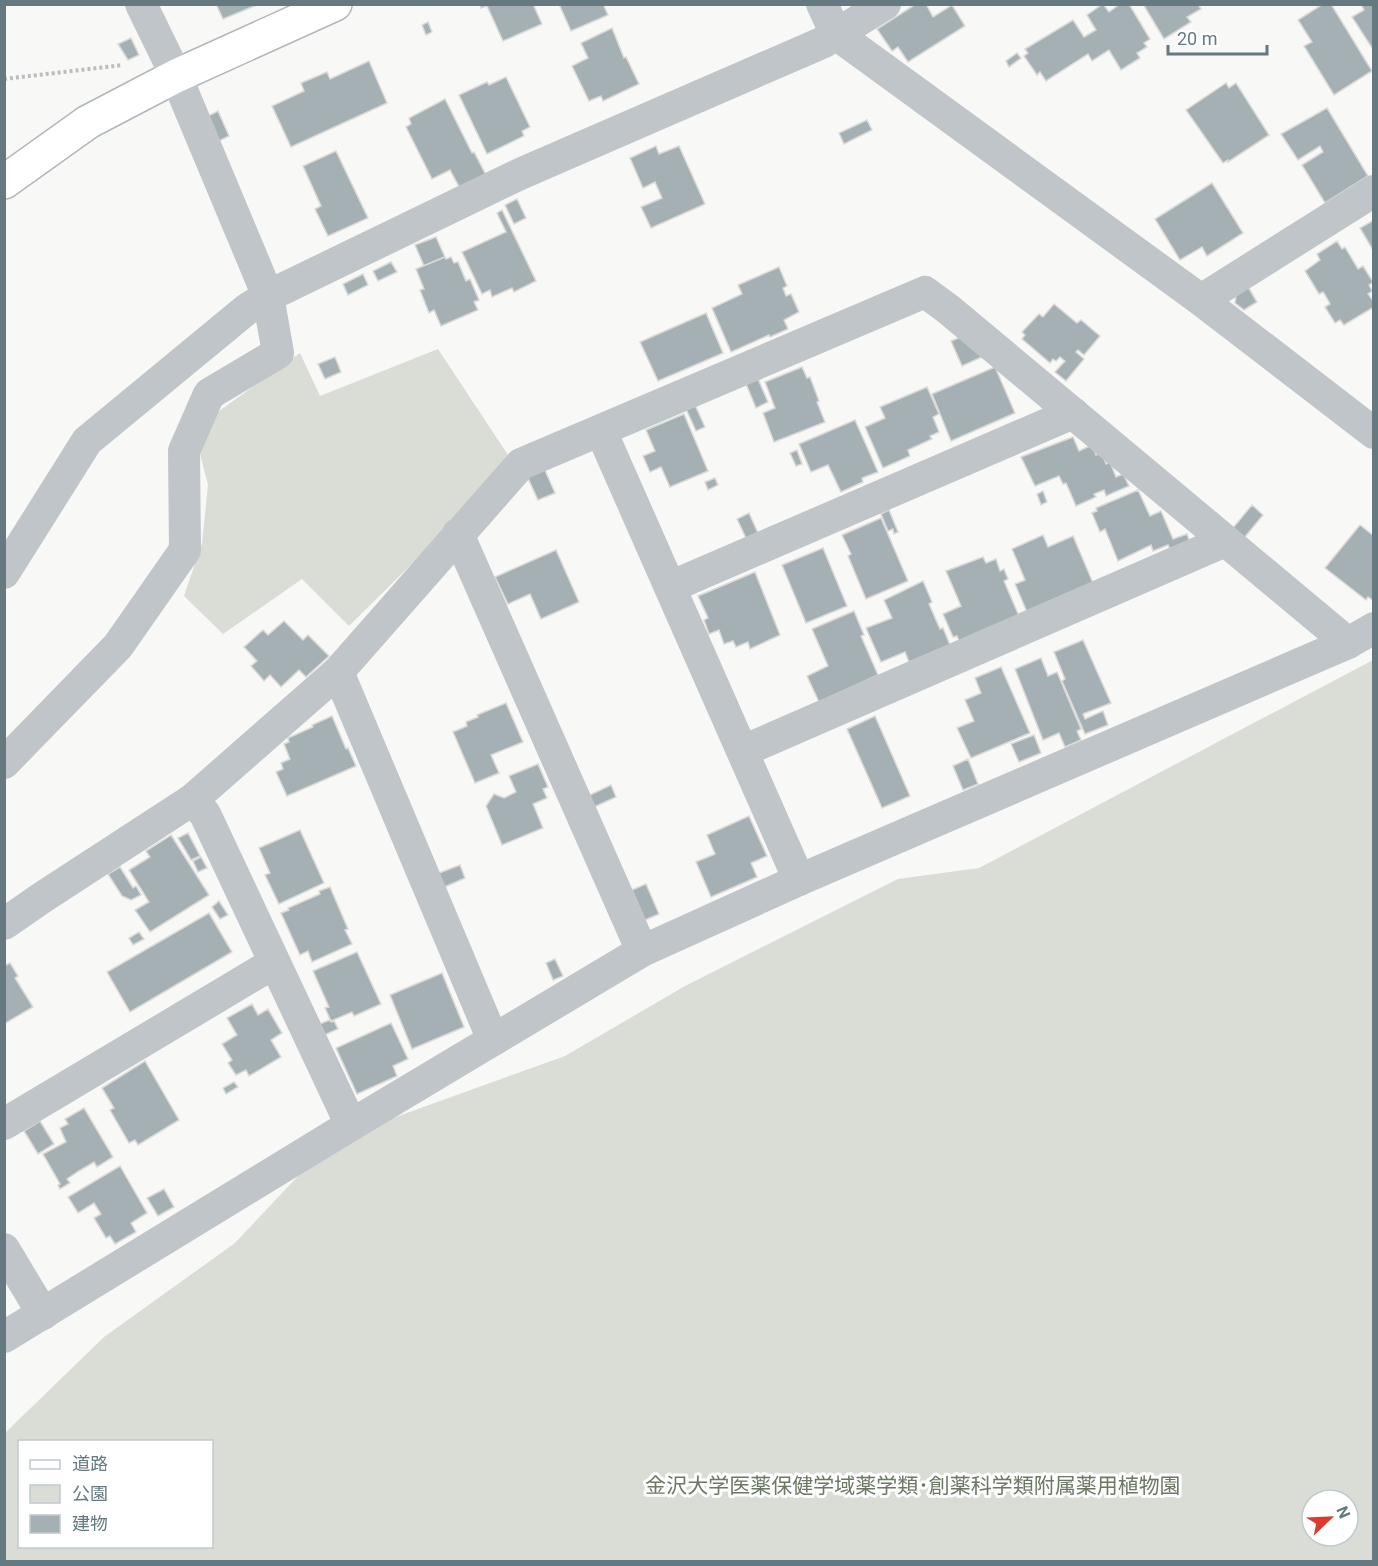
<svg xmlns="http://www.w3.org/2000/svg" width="1378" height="1566" viewBox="0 0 1378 1566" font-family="Roboto,'Noto Sans JP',sans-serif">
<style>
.green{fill:#d9ddd5;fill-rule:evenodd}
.building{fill:#a4b0b3;stroke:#dadad8;stroke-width:1.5}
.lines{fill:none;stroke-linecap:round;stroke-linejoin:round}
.secondary-casing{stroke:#afb8bb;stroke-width:36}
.path{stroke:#babec0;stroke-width:4;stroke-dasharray:3 3;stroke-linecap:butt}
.street{stroke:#bfc5c8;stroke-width:32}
.secondary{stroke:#fff;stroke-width:33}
.labels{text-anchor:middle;stroke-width:6;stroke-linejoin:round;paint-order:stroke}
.park-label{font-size:21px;fill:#6b7863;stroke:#fff}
</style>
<rect width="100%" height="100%" fill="#f8f8f6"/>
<g class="green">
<path d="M438 349 508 455 445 531 349 626 302 579 223 634 184 596 202 543 208 485 200 454 215 414 300 353 320 396Z"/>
<path d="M1373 660V1561L5 1562V1433L104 1337 235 1243 332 1140 565 1056 685 986 898 879 979 868ZM20 1442H212V1546H20ZM1312 1500H1348V1536H1312Z"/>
</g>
<g class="building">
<path d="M216 4H257V5L223 19Z"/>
<path d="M480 4H533L542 24 503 41 487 6 481 8Z"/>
<path d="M559 4H603L608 15 571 31Z"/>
<path d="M916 4H926L933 17 952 5 965 26 908 62 898 47 892 51 877 29Z"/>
<path d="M1103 4 1109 12 1120 4H1129L1150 39 1144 43 1147 47 1137 53 1140 58 1121 70 1109 50 1092 61 1088 54 1046 81 1040 72 1037 75 1024 56 1028 53 1025 49 1073 20 1084 37 1096 30 1087 15Z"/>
<path d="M1143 4H1198L1201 9 1187 17 1191 22 1164 39Z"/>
<path d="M1323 4H1331L1372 71 1334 95 1304 46 1312 42 1298 20Z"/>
<path d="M1361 4H1374V51L1352 17 1364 10Z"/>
<path d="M428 22 432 32 426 35 422 25Z"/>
<path d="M612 28 624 58 626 57 639 84 603 101 601 96 589 101 572 66 588 58 581 43Z"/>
<path d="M131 38 139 55 128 60 118 44Z"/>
<path d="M1017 53 1021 58 1009 67 1006 61Z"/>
<path d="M369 61 387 103 291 147 272 106 304 91 301 83 327 72 330 79Z"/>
<path d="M506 77 530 127 522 131 524 136 487 154 459 95 487 82 489 85Z"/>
<path d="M1226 83 1229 88 1236 83 1269 135 1228 162V160L1223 163 1186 110Z"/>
<path d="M445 99 472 153 474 152 487 177 461 190 450 170 432 179 406 127 411 124 409 118Z"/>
<path d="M1327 108 1368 176 1325 203 1302 165 1323 152 1320 146 1298 160 1281 134Z"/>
<path d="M218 111 229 136 215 143 204 118Z"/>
<path d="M867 120 872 130 844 144 839 133Z"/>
<path d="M656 146 659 154 679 146 705 204 651 228 641 207 662 198 655 182 643 188 630 158Z"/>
<path d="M336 151 368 218 328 236 315 209 321 206 303 166Z"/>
<path d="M1212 183 1243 233 1207 256 1202 247 1180 260 1155 219Z"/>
<path d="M517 199 526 218 514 224 505 205Z"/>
<path d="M502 210 536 281 514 292 512 288 492 297 490 290 482 294 462 252 506 232 497 213Z"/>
<path d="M1374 220V252L1360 228Z"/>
<path d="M436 237 445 257 424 266 415 245Z"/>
<path d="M1337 241 1342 249 1345 247 1358 269 1363 266 1373 282 1369 285 1372 291 1368 294 1374 302V307L1344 325 1340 320 1335 323 1325 307 1330 304 1325 295 1323 292 1319 294 1305 271 1320 260 1317 254Z"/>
<path d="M445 257 446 259 451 257 454 263 458 262 466 281 470 279 479 300 474 302 478 310 441 326 434 310 429 313 420 290 424 289 416 269Z"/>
<path d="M391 262 397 272 378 281 373 271Z"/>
<path d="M779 267 787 286 783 288 786 296 791 294 799 312 784 320 788 329 770 337 769 335 731 352 712 308 742 294 738 285Z"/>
<path d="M363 274 368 285 348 295 343 284Z"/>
<path d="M1248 287 1257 302 1244 310 1235 303 1236 296Z"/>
<path d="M1054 304 1077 323 1081 320 1100 336 1084 355 1078 350 1076 352 1084 359 1066 381 1055 372 1065 361 1060 357 1056 361 1053 359 1050 363 1022 339 1025 335 1022 332 1039 314 1043 317Z"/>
<path d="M706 313 723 353 658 381 640 342Z"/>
<path d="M961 337 986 355 962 366 951 341Z"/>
<path d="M335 357 341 372 325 379 318 364Z"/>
<path d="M802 367 807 378 810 377 819 401 817 402 825 422 774 442 763 413 775 408 765 382Z"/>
<path d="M995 367 1015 413 951 441 932 394Z"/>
<path d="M758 379 768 402 756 408 746 384Z"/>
<path d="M927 387 939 414 933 417 939 432 930 436 932 439 908 450 910 456 883 468 865 427 885 418 880 407Z"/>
<path d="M695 405 705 427 696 431 686 409Z"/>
<path d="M684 414 708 471 670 487 661 467 650 472 643 456 655 451 646 430Z"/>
<path d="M855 420 878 472 862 478 863 482 841 492 828 465 811 472 799 444Z"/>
<path d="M1073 437 1079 451 1092 445 1096 455 1102 453 1106 464 1110 462 1116 477 1123 474 1129 486 1106 496 1104 490 1094 494 1096 497 1076 506 1066 483 1063 484 1059 476 1035 486 1021 457Z"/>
<path d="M797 450 802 464 796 466 790 453Z"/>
<path d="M544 468 555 493 538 500 527 476Z"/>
<path d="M715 478 718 485 708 490 705 482Z"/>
<path d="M1138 490 1150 516 1161 511 1173 539 1187 534 1190 543 1171 551 1168 545 1153 551 1151 545 1118 561 1105 529 1100 532 1092 513 1097 511 1096 508Z"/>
<path d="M1043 491 1047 502 1041 505 1037 494Z"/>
<path d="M1252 505 1263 515 1244 538 1233 528Z"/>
<path d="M889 510 898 532 894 534 893 529 888 531 881 514Z"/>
<path d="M749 513 758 533 746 538 737 519Z"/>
<path d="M881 518 908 581 866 599 848 556 851 554 842 535Z"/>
<path d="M1360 525 1374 536V601L1368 597 1366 600 1325 568Z"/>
<path d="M1043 535 1048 547 1073 536 1093 583 1027 612 1015 584 1025 580 1012 549Z"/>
<path d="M823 548 847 606 806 623 782 565Z"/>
<path d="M556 550 579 602 541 619 530 594 508 604 495 577Z"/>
<path d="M983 557 986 563 996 559 1000 571 1004 569 1008 579 1004 581 1019 616 959 641 957 636 953 637 943 614 961 606 946 571Z"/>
<path d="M755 572 780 635 750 649 748 642 736 647 733 641 724 644 719 630 709 634 704 620 708 618 698 596Z"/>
<path d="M923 581 932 602 929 604 940 629 943 628 950 645 909 662 905 652 881 662 866 628 892 618 884 600Z"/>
<path d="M854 611 864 635 861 636 878 675 819 702 807 676 828 666 812 629Z"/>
<path d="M284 621 303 640 308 635 329 656 306 677 299 670 281 687 270 675 264 681 251 666 257 661 244 647 263 630 268 635Z"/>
<path d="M1083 640 1111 703 1083 714 1085 719 1103 711 1108 725 1085 734 1062 681 1065 679 1054 652Z"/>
<path d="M1041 658 1048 676 1057 672 1081 729 1077 731 1081 740 1065 747 1059 733 1043 740 1015 669Z"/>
<path d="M1001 667 1030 733 971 758 957 728 974 721 965 700 981 693 975 678Z"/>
<path d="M506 703 523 742 491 755 499 773 475 783 453 732 467 726 466 722 478 717 477 715Z"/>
<path d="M332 716 346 749 348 748 356 766 287 796 276 772 283 769 281 763 290 759 284 744 289 742 288 738 313 727 312 725Z"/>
<path d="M875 716 910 796 882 808 847 729Z"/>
<path d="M1034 735 1041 753 1019 762 1011 744Z"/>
<path d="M968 759 978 784 963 790 953 766Z"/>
<path d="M538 764 548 787 543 789 547 798 533 804 543 828 502 845 486 806 494 794 504 798 516 792 509 776Z"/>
<path d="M611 785 616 797 594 807 590 795Z"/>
<path d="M749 816 767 856 751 863 757 877 711 897 696 862 715 854 707 835Z"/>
<path d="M300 830 324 883 279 904 265 875 270 873 259 848Z"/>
<path d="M188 833 200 856 191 860 178 838Z"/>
<path d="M171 835 209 895 150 932 135 910 149 902 129 870 150 857 146 851Z"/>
<path d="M201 857 207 868 198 872 193 861Z"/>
<path d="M460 865 465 878 440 889 434 875Z"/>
<path d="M120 867 133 888 136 886 141 895 131 900 122 896 108 874Z"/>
<path d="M646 884 659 914 645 920 632 890Z"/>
<path d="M330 887 348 929 345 930 352 944 312 962 308 951 300 955 281 913 289 910 288 908 320 894 319 891Z"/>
<path d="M219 901 228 915 220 919 212 907Z"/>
<path d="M209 913 232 952 130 1012 107 972Z"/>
<path d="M139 932 144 939 133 945 129 938Z"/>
<path d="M357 952 381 1004 354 1016 352 1012 331 1021 325 1008 329 1007 313 971Z"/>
<path d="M555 959 563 976 553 980 546 963Z"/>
<path d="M10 963 18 976 15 978 33 1007 4 1024V966Z"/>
<path d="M442 973 464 1027 412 1049 390 995Z"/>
<path d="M252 1004 258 1015 268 1009 282 1033 271 1040 281 1057 249 1076 246 1070 236 1075 228 1063 232 1060 222 1044 237 1035 227 1018Z"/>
<path d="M330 1020 331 1022 334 1021 338 1029 322 1036 317 1025Z"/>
<path d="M391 1023 408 1059 393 1066 397 1076 357 1094 336 1048Z"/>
<path d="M145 1061 179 1120 138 1145 135 1140 129 1143 110 1110 114 1108 102 1088Z"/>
<path d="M234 1082 238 1087 226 1094 223 1088Z"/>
<path d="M84 1108 113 1157 97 1167 94 1162 79 1171 67 1179 70 1183 60 1189 58 1185 60 1184 43 1154 66 1142 60 1128 68 1124 65 1119Z"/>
<path d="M40 1121 54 1144 38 1154 24 1131Z"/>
<path d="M120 1166 147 1213 131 1223 136 1232 115 1244 110 1236 106 1238 94 1218 101 1214 94 1203 78 1213 68 1197Z"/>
<path d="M164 1189 174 1207 158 1216 147 1198Z"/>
</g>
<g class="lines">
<defs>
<path id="secondary" d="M4 182 88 122 176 76 335 4"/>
</defs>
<use href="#secondary" class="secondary-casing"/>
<path class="path" d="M4 79 123 65"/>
<g class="street">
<path d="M822 4 836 34 1201 300 1374 191"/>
<path d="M1201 300 1374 433"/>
<path d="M601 431 799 880"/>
<path d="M458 534 642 951"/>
<path d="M4 573 87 441 247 309 268 296 520 174 824 42 885 4"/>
<path d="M670 587 1073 413"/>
<path d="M338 672 493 1040"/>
<path d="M743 751 1225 541"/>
<path d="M4 763 118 646 185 550 184 451 209 394 278 353 268 296 176 76 141 4"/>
<path d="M192 800 205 814 351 1125"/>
<path d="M4 924 43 897 192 800 338 672 521 464 925 292 948 309 1348 643"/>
<path d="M4 1124 274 963"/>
<path d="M4 1249 43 1314"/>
<path d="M4 1337 351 1125 642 951 799 880 1348 643 1374 628"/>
</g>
<use href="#secondary" class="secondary"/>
</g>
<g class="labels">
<g class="park-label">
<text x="913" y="1493">金沢大学医薬保健学域薬学類･創薬科学類附属薬用植物園</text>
</g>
</g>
<rect width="1378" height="1566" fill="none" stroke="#647980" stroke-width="12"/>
<rect x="18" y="1440" width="195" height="108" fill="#ffffff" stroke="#c1c9cc" stroke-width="1.5"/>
<rect x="30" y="1460" width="30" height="9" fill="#ffffff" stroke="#c1c9cc" stroke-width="1.5"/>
<text x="72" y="1470" font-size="18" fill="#647980">道路</text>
<rect x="30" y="1485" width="30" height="18" fill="#d9ddd5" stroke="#c1c9cc" stroke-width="1.5"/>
<text x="72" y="1500" font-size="18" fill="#647980">公園</text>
<rect x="30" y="1515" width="30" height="18" fill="#a4b0b3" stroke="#c1c9cc" stroke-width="1.5"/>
<text x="72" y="1530" font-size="18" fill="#647980">建物</text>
<g transform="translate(1330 1518) rotate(67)"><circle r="28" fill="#ffffff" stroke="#c1c9cc" stroke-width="1.5"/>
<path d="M0-4.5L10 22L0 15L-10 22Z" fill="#de3830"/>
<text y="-9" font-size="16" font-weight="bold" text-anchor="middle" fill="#647980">N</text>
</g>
<path d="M1168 45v9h99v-9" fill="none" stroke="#647980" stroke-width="3"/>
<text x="1177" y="45" font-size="18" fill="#647980" stroke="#ffffff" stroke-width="4.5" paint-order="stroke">20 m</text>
</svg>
